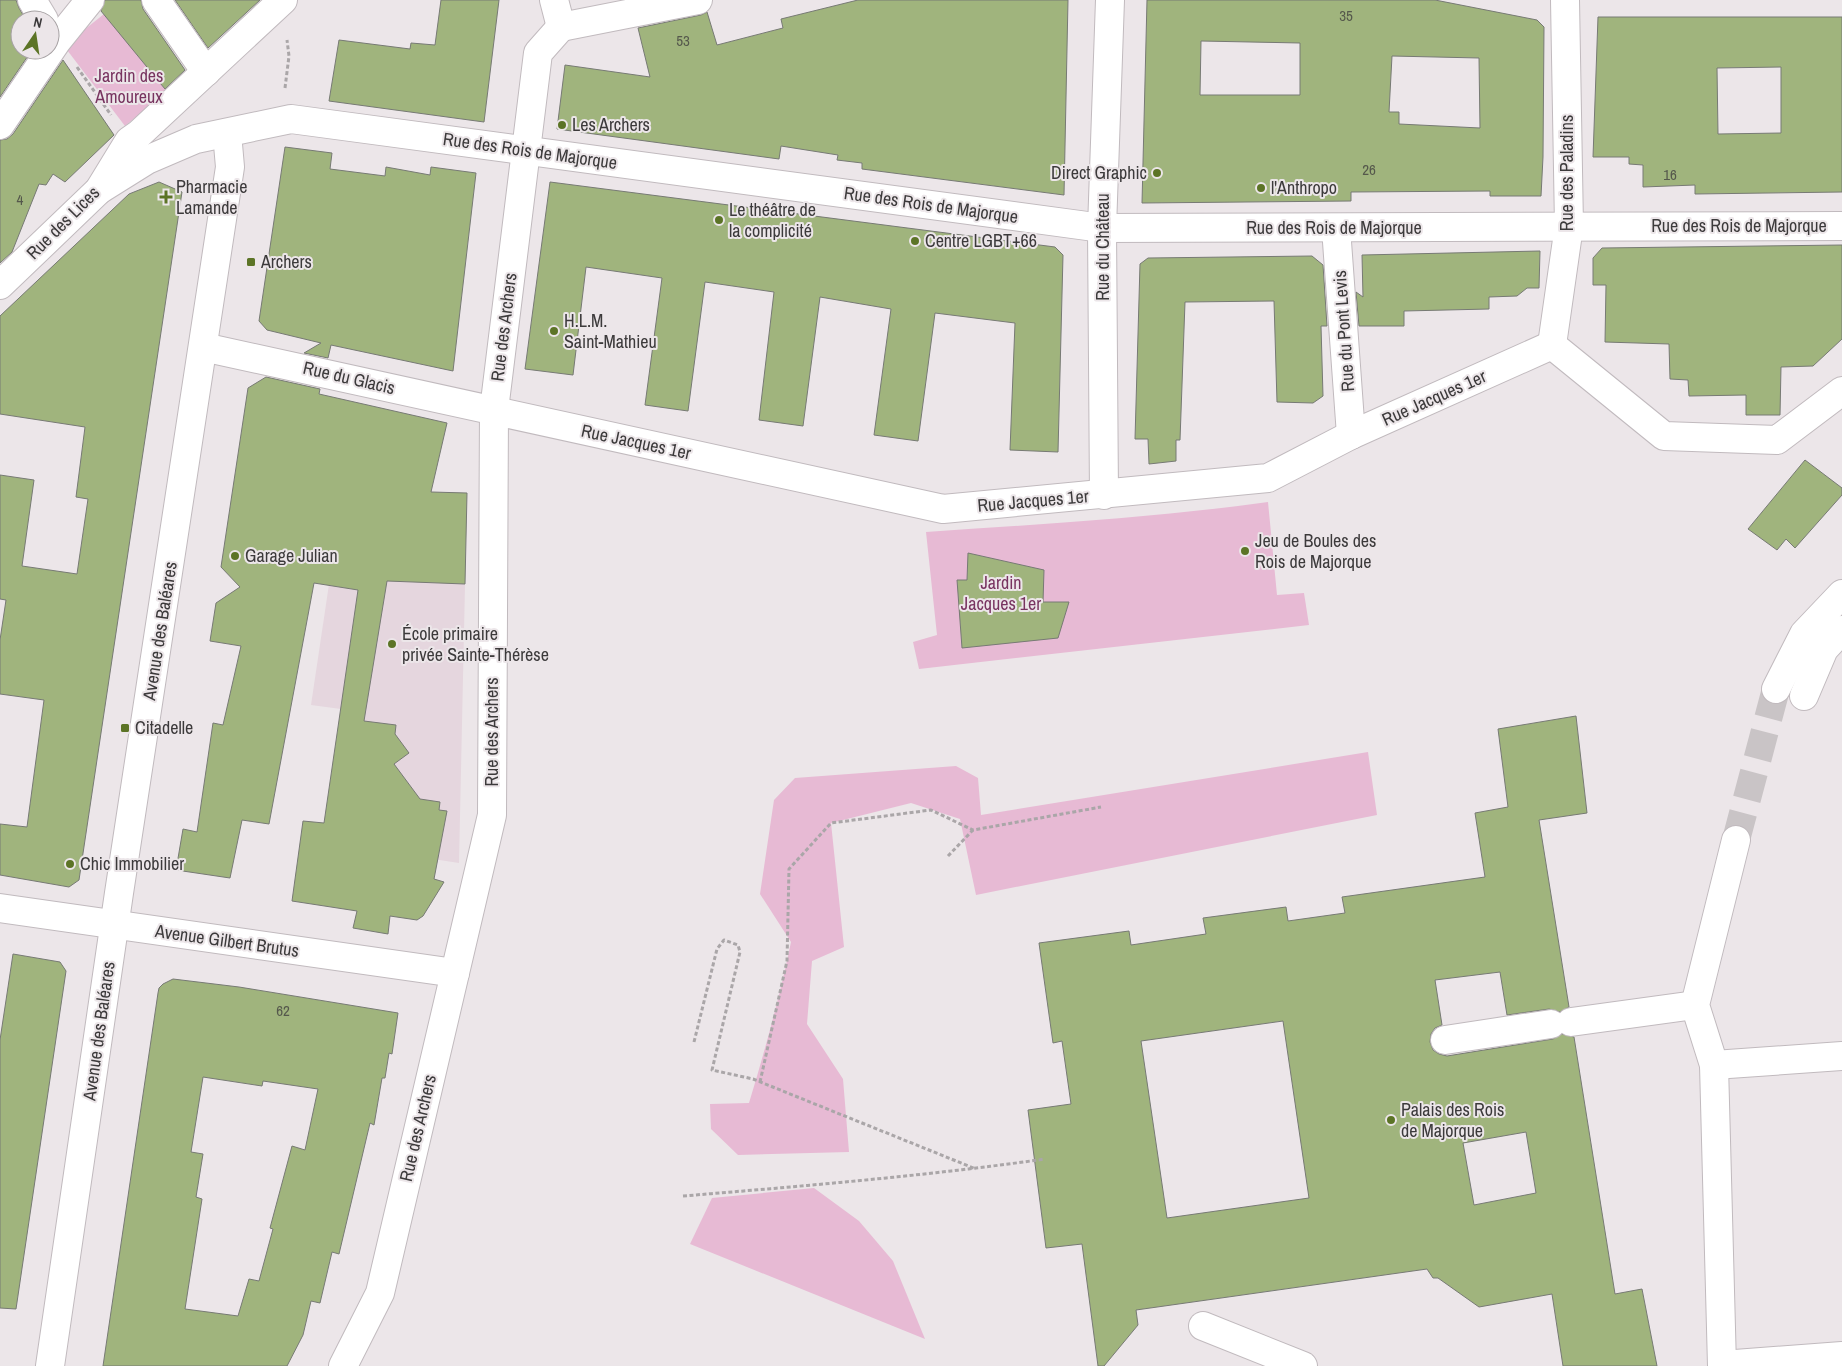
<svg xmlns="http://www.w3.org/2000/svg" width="1842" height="1366" viewBox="0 0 1842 1366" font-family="'Archivo Narrow',sans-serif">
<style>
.built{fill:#e5d6de}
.green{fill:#e7bad4}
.building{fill:#a0b47d;stroke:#777a74;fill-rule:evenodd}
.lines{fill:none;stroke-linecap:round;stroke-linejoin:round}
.minor-tunnel{stroke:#c9c4c6;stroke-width:28;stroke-dasharray:28 14;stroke-linecap:butt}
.minor-casing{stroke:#c1babe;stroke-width:30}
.path{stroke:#aaa6a8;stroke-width:3;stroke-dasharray:4 2.5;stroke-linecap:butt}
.minor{stroke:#fff;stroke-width:28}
.poi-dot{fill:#5c7426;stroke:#ece6e9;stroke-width:2}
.labels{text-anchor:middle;stroke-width:4;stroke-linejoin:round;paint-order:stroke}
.number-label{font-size:15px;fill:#55584c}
.park-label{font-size:18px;fill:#783460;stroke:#ece6e9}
.poi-label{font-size:18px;fill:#3c3a3b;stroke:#ece6e9;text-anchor:start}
.street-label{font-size:18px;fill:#3c3a3b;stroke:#ece6e9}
</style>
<rect width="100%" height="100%" fill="#ece6e9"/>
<path class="built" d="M393 490 467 493 459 863 368 849 341 709 311 705 335 544Z"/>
<g class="green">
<path d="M104 14 167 91 125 126 64 46Z"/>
<path d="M1268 502 1277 595 1304 593 1309 625 919 669 913 642 937 635 926 532C1040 524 1154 518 1268 502Z"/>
<path d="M1368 752 1377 815 976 895 960 819 911 803 831 823 844 947 812 961 807 1024 843 1079 849 1152 738 1155 711 1129 710 1104 749 1103C765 1050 780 996 791 942L760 894 774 800 795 778 956 766 978 778 981 815Z"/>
<path d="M814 1188 859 1221 893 1261 925 1339 690 1244 712 1198Z"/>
</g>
<g class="building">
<path d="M0 0H16L19 8 26 20H20V50H32L0 97Z"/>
<path d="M105 0H141L143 9 185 70 165 89 101 11Z"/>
<path d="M175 0H260L208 48Z"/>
<path d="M441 0H499L484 122 329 101 339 40 410 49 411 43 435 45Z"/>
<path d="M858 0H1068L1064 195 862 169V163L837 160 838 155 781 146 779 159 557 129 565 65 650 77 638 28 701 15 707 12 717 45 783 28 781 19Z"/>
<path d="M1147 0H1435L1537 20 1544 27 1543 157 1541 196H1490V191L1351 192V201L1142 203ZM1201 41 1300 43V95H1200ZM1392 56 1479 58 1480 128 1399 124V112H1389Z"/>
<path d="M1598 17H1842V192L1695 194V185L1643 187V165L1629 164V157H1593ZM1781 67V133L1718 134 1717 68Z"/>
<path d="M63 60 114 135 65 182 53 174 46 185 39 184 12 252 0 263V140L7 139 13 134Z"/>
<path d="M285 147 332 153 330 169 385 176 386 167 430 175 431 167 476 173 453 371 331 345 328 358 304 353 321 343 267 330 259 321Z"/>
<path d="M159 182 182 192 79 880 69 887 0 875V824L27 827 44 700 0 694V640L6 600 0 599V475L34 480 22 566 77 574 88 499 76 497 85 427 0 414V316L129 194Z"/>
<path d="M550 182 1055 247 1063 255 1058 452 1010 450 1015 323 935 313 918 441 874 435 891 309 820 297 803 426 759 420 774 292 705 282 688 411 645 405 662 278 586 267 573 375 525 369Z"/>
<path d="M1842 245V339L1813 366 1781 367 1780 415H1746V395L1689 396 1688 380 1670 379 1669 344 1605 342 1606 285H1593V258L1602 248Z"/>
<path d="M1540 251 1539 288H1527L1517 296 1489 297V309L1404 311V326H1359L1356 292 1363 297 1362 255Z"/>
<path d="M1312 256 1323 265 1327 326H1321L1323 396 1313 403 1277 402 1274 301 1185 302 1180 440H1176V461L1149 464 1148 439H1135L1140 264 1148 258Z"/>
<path d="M266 377 320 389 319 394 447 423 431 492 467 493 465 584 387 581 364 721 396 725 395 734 409 753 394 764 420 799 440 802 439 810 447 811 434 879 444 882 423 916 417 920 390 916 388 934 353 928 357 911 292 901 303 821 324 823 358 590 314 583 269 824 242 820 230 878 176 870 183 829 197 832 213 723 223 725 241 646 210 641 216 603 240 587 221 567 248 388Z"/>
<path d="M1805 460 1842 488V495L1795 548 1786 539 1777 550 1748 529Z"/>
<path d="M968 553 1044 570 1043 602H1069L1058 638 962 648 957 580H967Z"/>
<path d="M1576 716 1587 813 1539 820 1569 1007 1560 1012 1549 1009 1507 1015 1500 972 1435 980 1442 1025 1435 1028 1431 1034 1430 1042 1433 1050 1439 1054 1447 1056 1553 1039 1562 1034 1574 1037 1615 1294 1642 1289 1657 1366H1563L1552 1294 1479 1307 1438 1278H1433L1427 1269 1136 1310 1138 1325 1104 1366H1098L1082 1244 1046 1248 1028 1110 1071 1104 1062 1041 1053 1043 1039 943 1129 931 1131 945 1206 934 1203 918 1286 907 1288 921 1345 913 1342 897 1485 877 1475 813 1508 807 1498 729ZM1283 1021 1309 1198 1167 1218 1141 1041ZM1526 1132 1536 1193 1474 1205 1463 1143Z"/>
<path d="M13 954 60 962 66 971 16 1309 0 1308V1040Z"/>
<path d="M173 979 239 987 398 1013 392 1054 389 1053 385 1078H382L374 1125 370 1123 339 1254 332 1252 320 1303 311 1301 303 1335 287 1366H103L158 993 159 988 163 984ZM203 1077 262 1086 263 1081 318 1089 305 1150 292 1146 270 1228 273 1229 259 1281 249 1279 238 1316 185 1309 202 1199 196 1197 203 1154 191 1152Z"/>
</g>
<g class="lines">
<path class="minor-tunnel" d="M1736 840 1776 689"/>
<defs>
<g id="minor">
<path d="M32 0 44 20"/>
<path d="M156 0 206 72"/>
<path d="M554 0 561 27"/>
<path d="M561 27 698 0"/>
<path d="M0 125 57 41 90 0"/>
<path d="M99 190 147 160 196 139 291 119 1102 228 1842 226"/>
<path d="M1336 228 1351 435"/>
<path d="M0 285 99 190 129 141 139 134 283 0"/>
<path d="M1552 345 1569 226 1565 0"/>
<path d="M1552 345 1664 436 1777 440 1842 391"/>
<path d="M203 347 943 509 1268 478 1351 435 1552 345"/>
<path d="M1104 495 1102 228 1110 0"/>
<path d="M1776 689 1804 634 1842 594"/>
<path d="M1804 696 1824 649 1842 630"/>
<path d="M0 908 455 973"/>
<path d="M1571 1022 1695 1005"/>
<path d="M1445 1040 1551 1024"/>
<path d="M1714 1065 1842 1056"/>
<path d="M1203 1326 1303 1366"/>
<path d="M1722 1365 1842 1356"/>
<path d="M50 1366 119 893 230 167 227 133"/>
<path d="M343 1366 380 1293 492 815 494 410 538 53 561 27"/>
<path d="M1722 1366 1714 1065 1695 1005 1736 840"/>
</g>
</defs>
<use href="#minor" class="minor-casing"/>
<g class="path">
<path d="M77 67 111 115"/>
<path d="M285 88 289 56 287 40"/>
<path d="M948 856 973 830"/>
<path d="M694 1042 717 949 724 940 738 945 740 952 712 1070 753 1079 976 1169"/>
<path d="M760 1082 787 961 789 869 831 823 931 810 973 830 1101 807"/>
<path d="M683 1196C804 1186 925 1176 1045 1159"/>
</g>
<use href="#minor" class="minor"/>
</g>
<g class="poi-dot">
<circle cx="562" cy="125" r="5"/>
<circle cx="1157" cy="173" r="5"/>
<circle cx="1261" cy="188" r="5"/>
<path d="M163.5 189.5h5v5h5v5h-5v5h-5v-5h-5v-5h5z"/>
<circle cx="719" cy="220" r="5"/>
<circle cx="915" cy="241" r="5"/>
<rect x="246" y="257" width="10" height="10" rx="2.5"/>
<circle cx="554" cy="331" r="5"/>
<circle cx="1245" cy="551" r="5"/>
<circle cx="235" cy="556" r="5"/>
<circle cx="392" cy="644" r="5"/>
<rect x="120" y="723" width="10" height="10" rx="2.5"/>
<circle cx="70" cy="864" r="5"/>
<circle cx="1391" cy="1120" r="5"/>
</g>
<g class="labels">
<g class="number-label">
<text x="1346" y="21">35</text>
<text x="683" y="46">53</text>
<text x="1369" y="175">26</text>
<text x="1670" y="180">16</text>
<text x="20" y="205">4</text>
<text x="283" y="1016">62</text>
</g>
<g class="park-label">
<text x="129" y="82">Jardin des<tspan x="129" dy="21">Amoureux</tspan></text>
<text x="1001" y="589">Jardin<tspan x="1001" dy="21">Jacques 1er</tspan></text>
</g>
<g class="poi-label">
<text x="572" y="131">Les Archers</text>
<text x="1147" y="179" text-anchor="end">Direct Graphic</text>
<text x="176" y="193">Pharmacie<tspan x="176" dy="21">Lamande</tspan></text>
<text x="1271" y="194">l'Anthropo</text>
<text x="729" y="216">Le théâtre de<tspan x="729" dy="21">la complicité</tspan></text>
<text x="925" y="247">Centre LGBT+66</text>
<text x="261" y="268">Archers</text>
<text x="564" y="327">H.L.M.<tspan x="564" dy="21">Saint-Mathieu</tspan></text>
<text x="1255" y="547">Jeu de Boules des<tspan x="1255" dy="21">Rois de Majorque</tspan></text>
<text x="245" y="562">Garage Julian</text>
<text x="402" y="640">École primaire<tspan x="402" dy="21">privée Sainte-Thérèse</tspan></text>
<text x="135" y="734">Citadelle</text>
<text x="80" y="870">Chic Immobilier</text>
<text x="1401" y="1116">Palais des Rois<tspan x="1401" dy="21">de Majorque</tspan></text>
</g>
<g class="street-label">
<text transform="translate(530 151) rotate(8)" y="6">Rue des Rois de Majorque</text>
<text transform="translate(1567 173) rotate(-90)" y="6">Rue des Paladins</text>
<text transform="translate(931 205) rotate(8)" y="6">Rue des Rois de Majorque</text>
<text transform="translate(63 223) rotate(-45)" y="6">Rue des Lices</text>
<text x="1739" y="232">Rue des Rois de Majorque</text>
<text x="1334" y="234">Rue des Rois de Majorque</text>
<text transform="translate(1103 247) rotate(-90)" y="6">Rue du Château</text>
<text transform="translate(504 327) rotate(-83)" y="6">Rue des Archers</text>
<text transform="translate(1344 331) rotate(-94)" y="6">Rue du Pont Levis</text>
<text transform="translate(349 378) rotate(13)" y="6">Rue du Glacis</text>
<text transform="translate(1434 398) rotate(-24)" y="6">Rue Jacques 1er</text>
<text transform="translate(636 442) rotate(12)" y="6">Rue Jacques 1er</text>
<text transform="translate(1033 501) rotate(-5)" y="6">Rue Jacques 1er</text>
<text transform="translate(160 631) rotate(-81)" y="6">Avenue des Baléares</text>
<text transform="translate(492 732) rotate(-90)" y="6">Rue des Archers</text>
<text transform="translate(227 941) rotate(8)" y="6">Avenue Gilbert Brutus</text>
<text transform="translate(99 1031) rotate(-82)" y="6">Avenue des Baléares</text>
<text transform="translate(418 1128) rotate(-77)" y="6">Rue des Archers</text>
</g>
</g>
<g transform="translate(35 35) rotate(13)"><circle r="24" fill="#ece6e9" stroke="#a6a1a3"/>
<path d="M0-4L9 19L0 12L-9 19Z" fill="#5c7426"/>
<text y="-8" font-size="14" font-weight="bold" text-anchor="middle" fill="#3c3a3b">N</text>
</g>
</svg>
